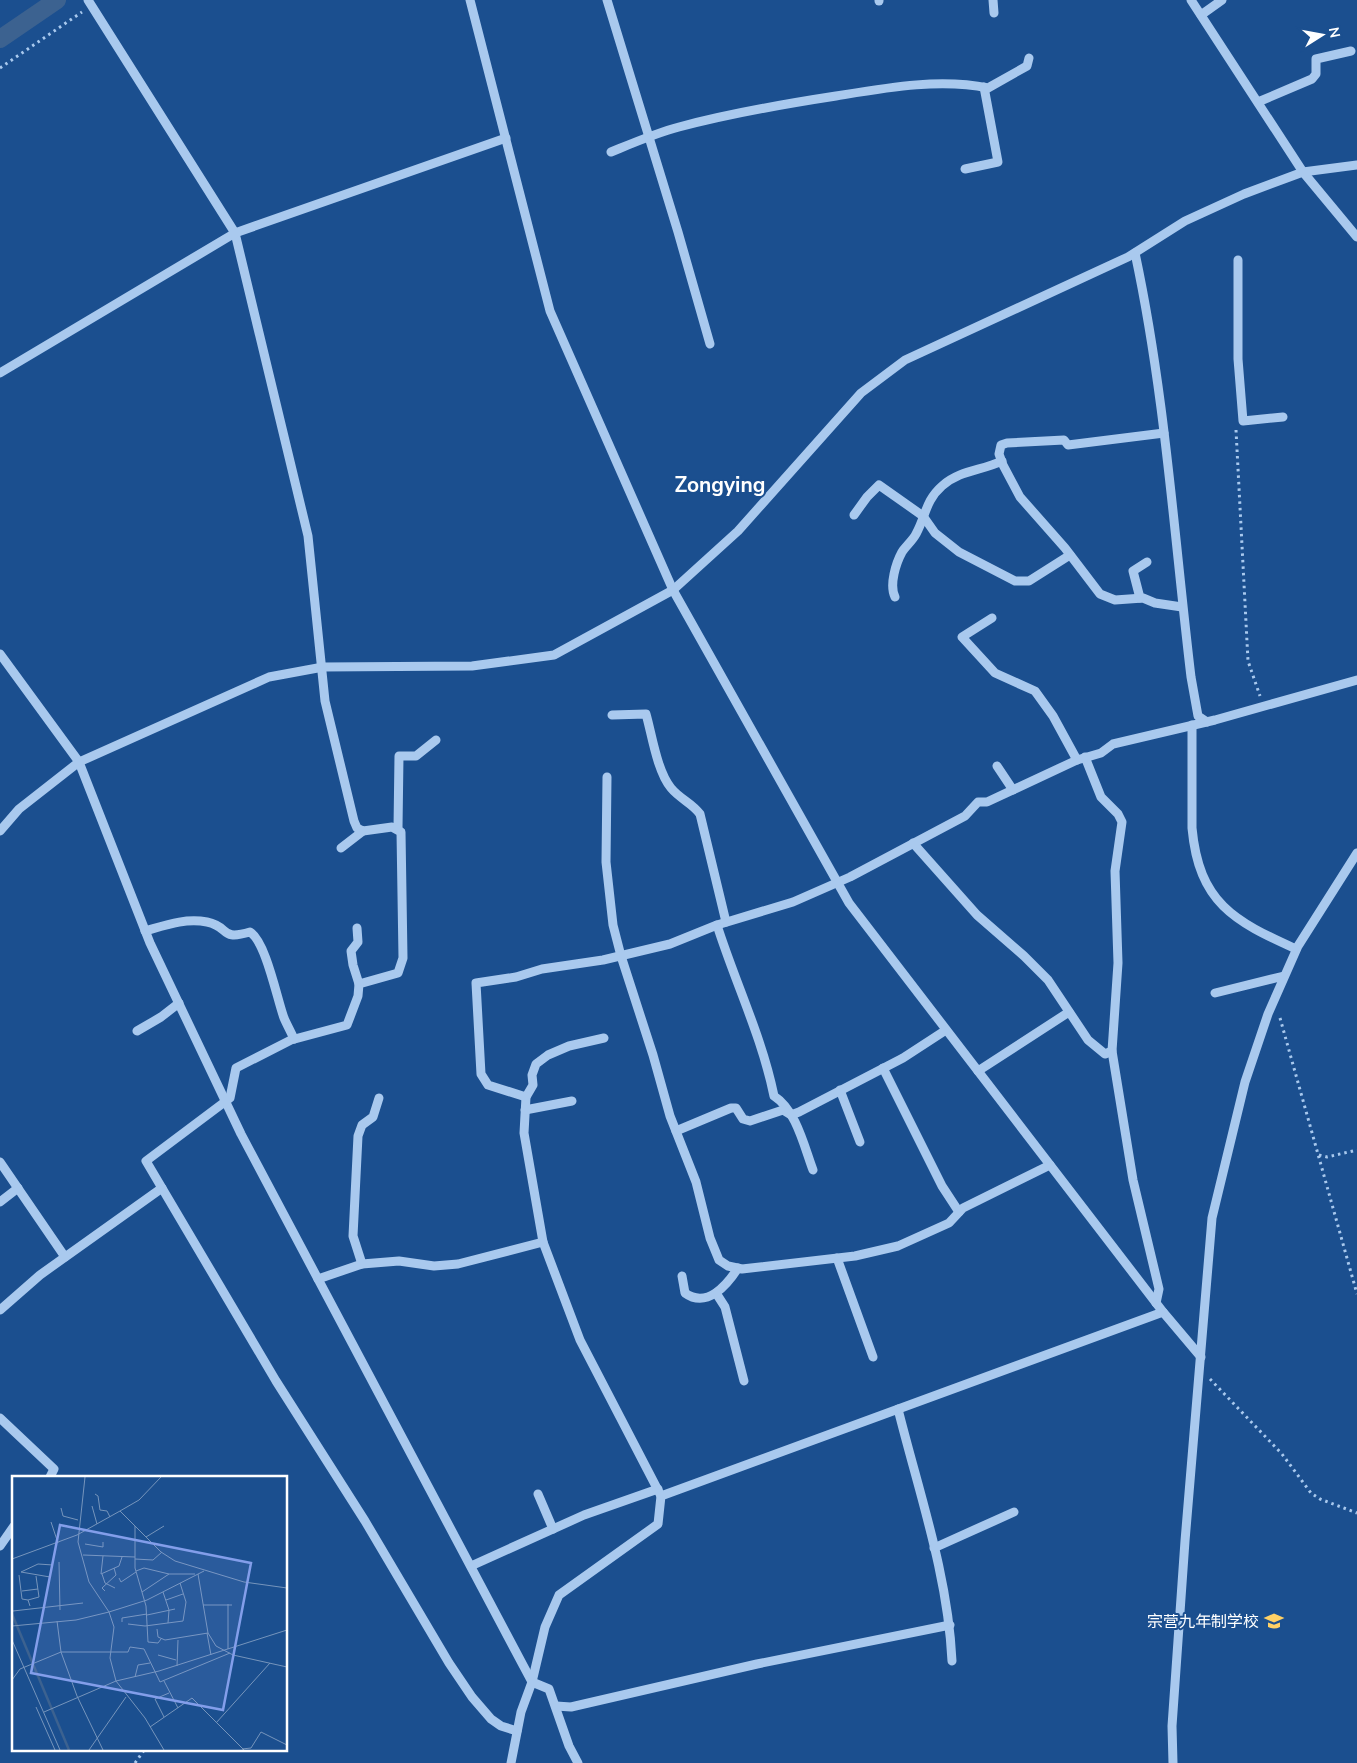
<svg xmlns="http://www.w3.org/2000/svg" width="1357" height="1763" viewBox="0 0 1357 1763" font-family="'Nunito Sans','Noto Sans SC',sans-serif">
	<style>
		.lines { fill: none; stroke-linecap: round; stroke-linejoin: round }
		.canal { stroke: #3c6290; stroke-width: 18 }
		.path { stroke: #a9c9ee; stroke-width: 3; stroke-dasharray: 2.5 4; stroke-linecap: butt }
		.minor { stroke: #a9c9ee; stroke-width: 9 }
		.labels { text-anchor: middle; stroke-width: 4; stroke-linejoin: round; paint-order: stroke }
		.poi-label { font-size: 16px; fill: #fff; stroke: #1b4f8f; text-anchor: end }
		.district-label { font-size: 21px; font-weight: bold; fill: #fff; stroke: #1b4f8f }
		.inset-river { fill: none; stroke: #3c6290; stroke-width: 2.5 }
		.inset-road { fill: none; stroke: #7695bc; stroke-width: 1 }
		.view { fill: #839eea; fill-opacity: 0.15; stroke: #839eea; stroke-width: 2.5 }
		.inset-edge { fill: none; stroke: #fff; stroke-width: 2.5 }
	</style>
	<rect width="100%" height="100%" fill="#1b4f8f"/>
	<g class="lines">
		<polyline class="canal" points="0,39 57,0"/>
		<g class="path">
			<polyline points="0,68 82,12"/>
			<polyline points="1236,430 1248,661 1260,696"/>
			<polyline points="1280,1018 1357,1294"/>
			<polyline points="1319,1155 1327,1157 1357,1150"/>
			<polyline points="1210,1379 1282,1454 1311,1493 1320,1499 1357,1513"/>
			<polyline points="135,1763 145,1749"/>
		</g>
		<g class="minor">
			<polyline points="88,0 235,233 308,536 325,701 354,821 357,828 363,831 392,827 401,832 403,958 398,973 359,984 358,996 347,1025 291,1040 236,1068 230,1098 146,1161 276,1381 365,1521 449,1663 472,1697 491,1719 501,1726 517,1731"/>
			<polyline points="470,0 550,311 673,590 849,903 1163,1312 1201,1357"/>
			<polyline points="607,0 678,232 710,344"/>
			<polyline points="879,0 879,1"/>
			<polyline points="993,0 994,13"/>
			<polyline points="1191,0 1303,172 1357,237"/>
			<polyline points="1201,15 1222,0"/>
			<polyline points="1258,102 1312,79 1316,74 1316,59 1351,51"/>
			<path d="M611,152C633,143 656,133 679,127C731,113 784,104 836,96C885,88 939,78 988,88L1027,66L1029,58"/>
			<polyline points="965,169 998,162 984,87"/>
			<path d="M1135,253C1165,393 1174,535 1191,677L1198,716L1207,722"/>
			<polyline points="1238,260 1238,359 1243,421 1283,417"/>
			<polyline points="0,373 235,233 506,138"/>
			<polyline points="1164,433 1068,445 1064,440 1007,443 1001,445 999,454 1003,465 1020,497 1065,548 1100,594 1115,600 1143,598 1155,603 1182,607"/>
			<polyline points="854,515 867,497 879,485 923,516 935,533 959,552 1015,581 1029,581 1070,555"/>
			<path d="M895,597C889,585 896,563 902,552C906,546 913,540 916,534C926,516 925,501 942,486C960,470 981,471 1002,461"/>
			<polyline points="1140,598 1133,571 1147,562"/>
			<polyline points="992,618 962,637 995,673 1035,691 1053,716 1077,760"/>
			<polyline points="0,654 79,762 150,943 241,1134 532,1682 549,1689 569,1746 578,1763"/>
			<path d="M612,715L646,714C652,735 657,771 671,788C680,799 692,803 700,814L726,922"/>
			<path d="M1192,725V828C1199,903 1234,921 1296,949"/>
			<polyline points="1085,757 1101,797 1118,814 1122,822 1115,871 1118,963 1112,1051 1133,1180 1159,1289 1156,1303"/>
			<polyline points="997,766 1013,790"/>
			<polyline points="607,777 606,862 613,925 621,956 653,1055 670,1116 696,1182 710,1238 719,1260 728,1266 742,1269 855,1256 898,1246 949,1223 963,1208 1050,1165"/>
			<polyline points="398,828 399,756 416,756 436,740"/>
			<polyline points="0,831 19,809 79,762 269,677 323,667 472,666 554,655 673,590 738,531 861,393 905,360 1128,257 1185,221 1244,194 1303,172 1357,165"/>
			<polyline points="913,843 977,915 1024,956 1048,980 1088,1040 1105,1054 1112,1051"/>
			<polyline points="341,848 363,831"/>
			<path d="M717,925C735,982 762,1037 774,1096C796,1110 804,1146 813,1170"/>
			<polyline points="357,928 358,942 351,951 353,965 359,984"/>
			<path d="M145,931C166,925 185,918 207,922C231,927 219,941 250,932C266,942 277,999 284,1018C287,1025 291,1032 294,1039"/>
			<polyline points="1215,993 1284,976"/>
			<polyline points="137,1031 161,1017 179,1003"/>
			<polyline points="604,1038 569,1046 548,1055 536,1064 532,1075 533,1085 526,1097 524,1133 543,1242 580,1340 661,1496"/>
			<polyline points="883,1068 942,1186 959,1212"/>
			<polyline points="978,1071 1069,1012"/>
			<polyline points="840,1090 860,1142"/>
			<polyline points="526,1097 488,1085 481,1074 476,983 516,977 542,969 603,960 670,944 717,925 793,902 850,877 965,816 978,802 987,802 1077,760 1101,753 1113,744 1215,720 1357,680"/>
			<polyline points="525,1110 572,1101"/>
			<polyline points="676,1131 731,1108 736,1108 743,1119 750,1121 783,1110 791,1115 799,1112 903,1058 946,1030"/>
			<polyline points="0,1162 65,1257"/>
			<polyline points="0,1202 18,1188"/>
			<polyline points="837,1258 873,1357"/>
			<polyline points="362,1264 353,1236 358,1136 362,1125 373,1117 379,1098"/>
			<path d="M682,1276L685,1293C707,1309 727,1285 738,1268"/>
			<polyline points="318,1279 362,1264 399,1261 434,1266 458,1264 543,1242"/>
			<polyline points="716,1293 725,1307 744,1381"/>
			<polyline points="0,1310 40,1275 162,1188"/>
			<path d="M898,1409C919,1493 948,1575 952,1661"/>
			<polyline points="0,1418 54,1469 50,1477"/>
			<polyline points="538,1494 553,1529"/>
			<polyline points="0,1546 14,1526"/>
			<polyline points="934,1548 1014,1512"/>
			<polyline points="471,1566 584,1515 658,1489"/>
			<polyline points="556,1706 571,1707 757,1664 950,1625"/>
			<polyline points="511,1763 521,1712 532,1682 545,1627 559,1595 658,1524 661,1496 1163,1312"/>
			<polyline points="1173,1763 1172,1726 1185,1541 1212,1218 1245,1082 1268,1014 1298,946 1357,853"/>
		</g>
	</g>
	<defs>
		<g id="school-bare" transform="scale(1.5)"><path d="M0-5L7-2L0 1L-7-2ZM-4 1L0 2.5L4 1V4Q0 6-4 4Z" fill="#ffd166" stroke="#1b4f8f" stroke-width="2.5" paint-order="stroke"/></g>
	</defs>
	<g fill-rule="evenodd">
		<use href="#school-bare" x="1274" y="1621"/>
	</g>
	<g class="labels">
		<g class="poi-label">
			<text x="1259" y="1627">宗营九年制学校</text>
		</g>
		<g class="district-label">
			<text x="720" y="492">Zongying</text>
		</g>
	</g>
	<g transform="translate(12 1476)">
		<rect width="275" height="275" fill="#1b4f8f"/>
		<path class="inset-river" d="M0,138L57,274"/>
		<path class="inset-road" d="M73,1L66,66L77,106L97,136L102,151L98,182L104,205L133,242L152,274M83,18L86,20L88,34L95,35L98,41M80,30L85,48M49,32L51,40L66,44M108,35L149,76L163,85L232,106L275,112M39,46L46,67M123,50V92L134,130L136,166L146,167L149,163M134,61L152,50M73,68L91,71V66M71,79L123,81M91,80L89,98L107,90L110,81M0,83L65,59L108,35L127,24L149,1M123,83L141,84L150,76M47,86L48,134M124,95L132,92L157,98H183M90,98L93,107L103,112M186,98L196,157L204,170L221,179L275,191M7,99L10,123L16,124L18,130M38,101L9,96L26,88L41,89M107,102L109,106L124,96M10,115L26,113M93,115L90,112L104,99L102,92M130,116L157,98M151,116L157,134L156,147M16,124L27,121L24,100M154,124L171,118M216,128V173M191,129H220M1,135L71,127M135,139L163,133M45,145L49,176L65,220L91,274M110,146V142L135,138M116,148L133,150L171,145L174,126L168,107M0,150L64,144L97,136L135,124L192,95M145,153L146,161L153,164L196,157M195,157L199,179M0,164L48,274M146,179L164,184M165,190L166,164M123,201L126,189L138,187M0,204L8,193L49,176H116L118,171L132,173L148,206L218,177M152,205L166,232M24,231L43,274M32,236L104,205L147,195L275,154M152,241L143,223L157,217M204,247L258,187M138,251L180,222L232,274M230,273L239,272L249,256L275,269M77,274L114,221"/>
		<path class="view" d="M48,49L239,87L211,234L19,197Z"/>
		<rect width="275" height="275" class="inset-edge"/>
	</g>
	<g transform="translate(1322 35) rotate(79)" stroke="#1b4f8f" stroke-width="4" paint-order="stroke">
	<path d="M0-4L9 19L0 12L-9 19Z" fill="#ffffff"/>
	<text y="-8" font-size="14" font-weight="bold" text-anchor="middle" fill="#ffffff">N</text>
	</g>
</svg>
